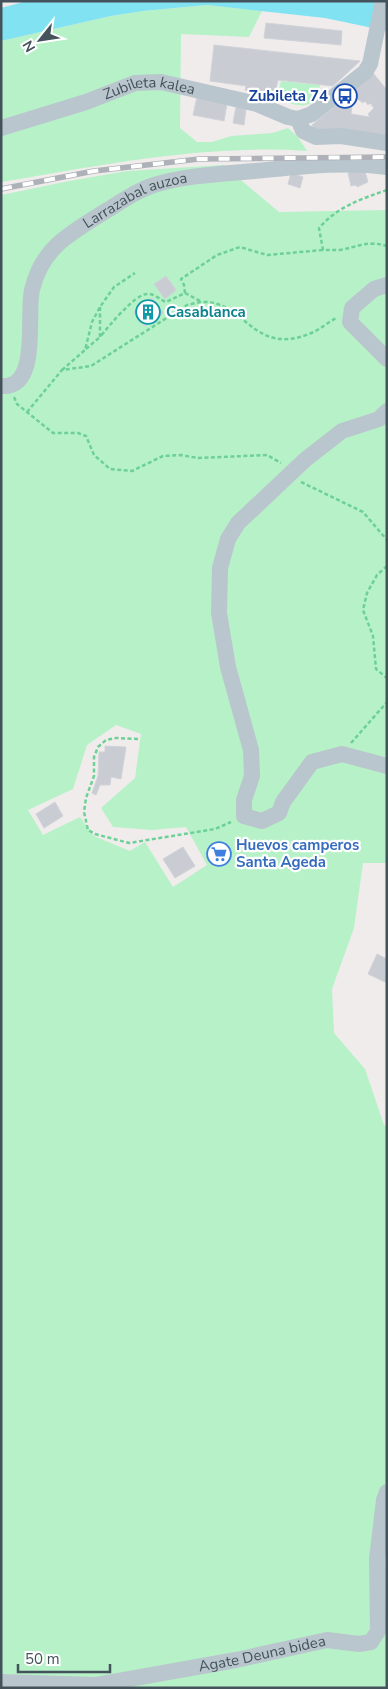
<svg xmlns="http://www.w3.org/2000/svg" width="388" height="1689" viewBox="0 0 388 1689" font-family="'Nunito Sans',sans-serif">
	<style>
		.green { fill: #b7f1c8; fill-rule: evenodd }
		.water { fill: #81e3f1 }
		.building { fill: #c9ccd2; stroke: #d0d3d9 }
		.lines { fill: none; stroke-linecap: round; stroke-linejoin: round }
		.path { stroke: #6dd197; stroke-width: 2.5; stroke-dasharray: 4 2.5; stroke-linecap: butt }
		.minor { stroke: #bac6cd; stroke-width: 16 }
		.rail-casing { stroke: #aeb2b8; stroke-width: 5.5 }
		.rail { stroke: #fff; stroke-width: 4; stroke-dasharray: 11; stroke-linecap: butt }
		.labels { text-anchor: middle; stroke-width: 4.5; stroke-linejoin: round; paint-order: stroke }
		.street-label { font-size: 15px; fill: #44525b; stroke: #fff }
		.transit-label { font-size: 15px; font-weight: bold; fill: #164399; stroke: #fff; text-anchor: end }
		.culture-label { font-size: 15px; font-weight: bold; fill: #0d838f; stroke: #fff; text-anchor: start }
		.shop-label { font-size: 15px; font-weight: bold; fill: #366cbe; stroke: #fff; text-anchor: start }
	</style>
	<rect width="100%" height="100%" fill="#f0ecec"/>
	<g class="green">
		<path d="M207,5L262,11L249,37L181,34L180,128L197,142H212L231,136L272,133L288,128L298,137L307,151C204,144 102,165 1,182V41L111,16L143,11Z"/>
		<path d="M281,81L320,85C316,113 296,106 277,99Z"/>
		<path d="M223,165L279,212L387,210V863H363L354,928L332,989L334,1033L365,1069L384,1125L387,1126V1688H1V195L69,181L127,171ZM116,725L141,734L135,778L101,808L113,827L152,830L186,827L207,865L173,887L145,842L130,851L94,836L80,817L43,835L28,810L73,789L87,745Z"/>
	</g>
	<polygon class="water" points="27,1 387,1 387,31 325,18 207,5 143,11 111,16 1,41 1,8"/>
	<g class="building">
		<polygon points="266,23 342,31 341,45 264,38"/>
		<polygon points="214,45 360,61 333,86 278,80 273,100 245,90 246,86 210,81"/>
		<polygon points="373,73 387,90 387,106 385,108 387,111 387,138 316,132 312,125 346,97 352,105 351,114 370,117 368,114 374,108 370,103 368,105 365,101 363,103 349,92"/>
		<polygon points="197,97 227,104 224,121 193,115"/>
		<polygon points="236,107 246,109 244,125 233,123"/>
		<polygon points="364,168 368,182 357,187 356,185 351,186 348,173"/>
		<polygon points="291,173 303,177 300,188 288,184"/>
		<polygon points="166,276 176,290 165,299 154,284"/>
		<polygon points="152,298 163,313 145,326 134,312"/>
		<polygon points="105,746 126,747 121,779 111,777 110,785 100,785 96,795 92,793 98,776 99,752 105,752"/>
		<polygon points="55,802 63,816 44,828 36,814"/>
		<polygon points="183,847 195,866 175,878 163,859"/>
		<polygon points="377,954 387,959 387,983 368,974"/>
	</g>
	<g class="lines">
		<g class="path">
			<path d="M387,190C361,199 337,207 319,228L323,250C329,250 334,250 340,250C357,247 368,240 387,246"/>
			<polyline points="185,293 184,285 181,279 217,255 240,247 267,255 323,250"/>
			<path d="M100,307V337C108,327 135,294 147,294C154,293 160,300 166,302L185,293L202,302"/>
			<polyline points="86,349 100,337"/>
			<polyline points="62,370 85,350 92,322 100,307 114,287 135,273"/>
			<polyline points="14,397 17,404 53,433 78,433 86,436 94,455 110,469 132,471 163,456 181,455 198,458 267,455 281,463"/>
			<path d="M27,412L62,370L91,366L187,305C192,304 198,302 203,302C245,301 253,356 309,334C318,331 327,323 336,318"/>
			<polyline points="301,482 363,512 387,540"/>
			<polyline points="387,566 377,575 367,593 363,610 373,636 376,669 387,678"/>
			<polyline points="138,739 116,738 106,740 98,747 94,757 94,776 86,798 84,812 88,830 95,834 129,843 215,829 231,822"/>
			<polyline points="351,743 387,702"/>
		</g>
		<g class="minor">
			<polyline points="298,119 303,131 316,137 341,136 387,143"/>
			<path id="s1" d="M1,128L86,102L135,83L161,82L257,104L288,117L298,119L312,114L365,72L370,64L383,1"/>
			<polyline points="387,285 374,289 352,308 350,322 387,359"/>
			<path id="s2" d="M1,386C41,389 26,315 32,290C36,273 45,256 58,244C74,230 93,219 111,208C123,200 137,191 151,186C184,175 220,174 255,171C298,167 344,161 387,167"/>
			<polyline points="387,411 379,419 342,431 306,459 238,523 228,539 220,568 219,613 228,667 251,750 252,776 244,800 244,816 262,821 279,813 283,802 312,762 342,754 387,766"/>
			<path id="s3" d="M1,1682L96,1685L236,1660L327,1640L359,1644L371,1642L378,1631L377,1559L384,1500L387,1492"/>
		</g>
		<g class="rail-casing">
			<polyline id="rail" points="1,189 94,171 199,159 387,157"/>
		</g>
		<use href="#rail" class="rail"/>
	</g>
	<defs>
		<g id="bus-ring" transform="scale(1.25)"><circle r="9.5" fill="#fff" stroke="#1a4fb4" stroke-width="1.5"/><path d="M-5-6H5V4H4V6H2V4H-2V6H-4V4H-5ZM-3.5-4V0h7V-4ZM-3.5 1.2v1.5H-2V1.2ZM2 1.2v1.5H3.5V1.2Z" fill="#1a4fb4"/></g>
		<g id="building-ring" transform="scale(1.25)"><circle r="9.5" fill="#fff" stroke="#0f9aa8" stroke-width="1.5"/><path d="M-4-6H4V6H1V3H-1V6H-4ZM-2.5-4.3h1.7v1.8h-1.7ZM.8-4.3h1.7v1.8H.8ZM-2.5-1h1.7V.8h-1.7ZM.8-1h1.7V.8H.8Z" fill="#0f9aa8"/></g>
		<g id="supermarket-ring" transform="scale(1.25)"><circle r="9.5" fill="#fff" stroke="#3f7fe0" stroke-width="1.5"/><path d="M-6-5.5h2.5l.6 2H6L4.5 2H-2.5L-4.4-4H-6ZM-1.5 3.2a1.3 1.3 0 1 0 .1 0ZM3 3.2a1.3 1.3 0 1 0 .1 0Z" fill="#3f7fe0"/></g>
	</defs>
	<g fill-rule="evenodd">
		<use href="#bus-ring" x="345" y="96"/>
		<use href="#building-ring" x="148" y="312"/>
		<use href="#supermarket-ring" x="219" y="854"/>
	</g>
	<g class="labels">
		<g class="street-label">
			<text dy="5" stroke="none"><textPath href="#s1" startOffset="155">Zubileta kalea</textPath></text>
			<text dy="5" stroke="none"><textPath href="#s2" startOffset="255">Larrazabal auzoa</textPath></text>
			<text dy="5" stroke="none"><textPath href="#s3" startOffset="264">Agate Deuna bidea</textPath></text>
		</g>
		<g class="transit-label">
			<text x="328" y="101">Zubileta 74</text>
		</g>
		<g class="culture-label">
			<text x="166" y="317">Casablanca</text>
		</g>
		<g class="shop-label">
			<text x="236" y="850">Huevos camperos<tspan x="236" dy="17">Santa Ageda</tspan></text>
		</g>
	</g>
	<rect width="388" height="1689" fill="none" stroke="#44525b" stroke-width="5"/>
	<g transform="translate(40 40) rotate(240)" stroke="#ffffff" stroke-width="4" paint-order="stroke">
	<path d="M0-4L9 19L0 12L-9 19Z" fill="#44525b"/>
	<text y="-8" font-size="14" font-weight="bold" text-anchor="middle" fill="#44525b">N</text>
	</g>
	<path d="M18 1664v8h92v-8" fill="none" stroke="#44525b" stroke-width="2.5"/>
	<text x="25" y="1664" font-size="15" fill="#44525b" stroke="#ffffff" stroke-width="4" paint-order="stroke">50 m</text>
</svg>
